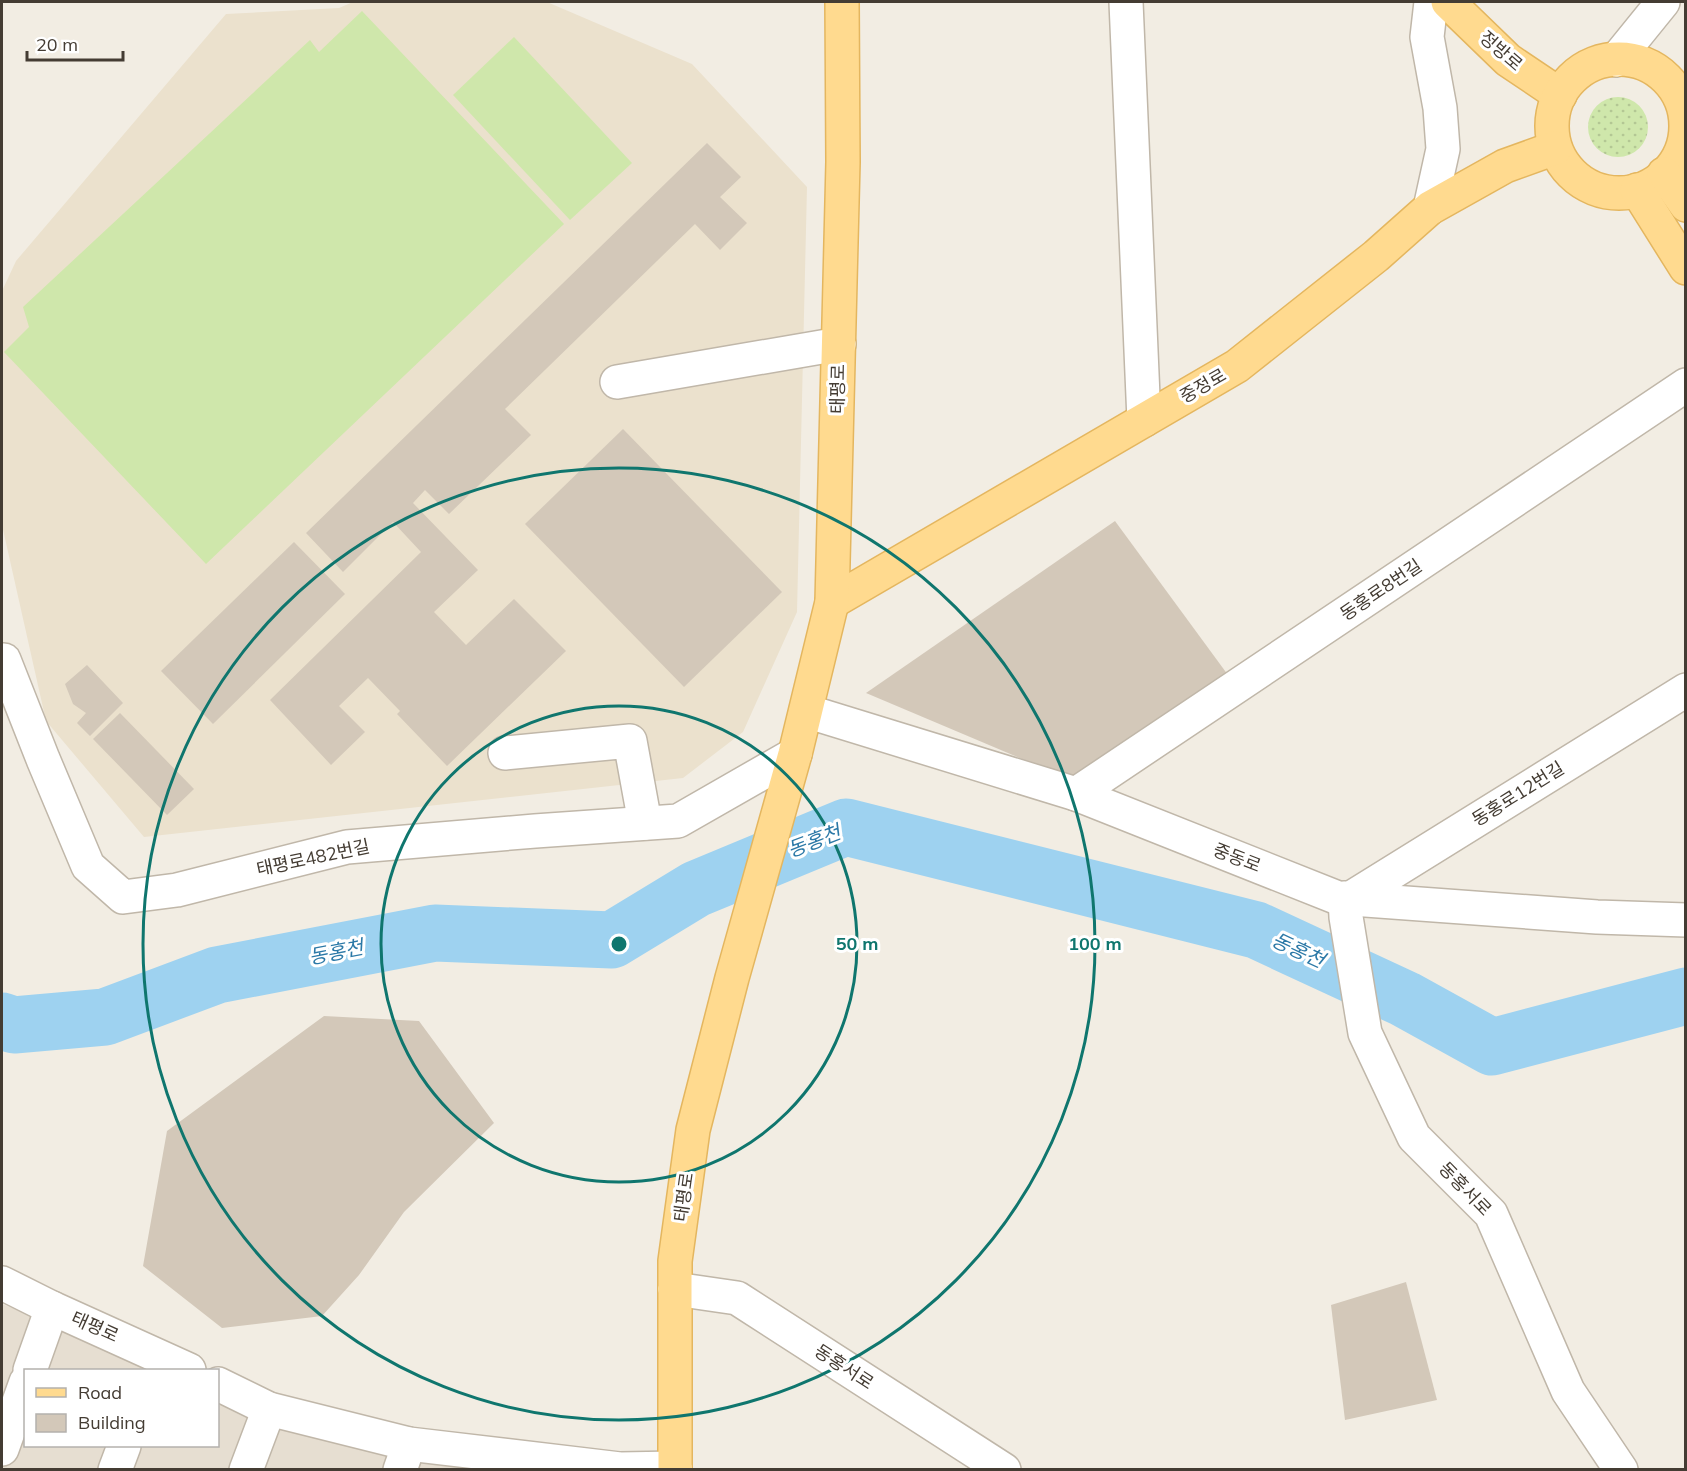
<svg xmlns="http://www.w3.org/2000/svg" width="1687" height="1471" viewBox="0 0 1687 1471" font-family="Mulish,'Noto Sans KR',sans-serif">
	<style>
		.residential { fill: #e6ded1 }
		.education { fill: #ebe1cd }
		.grass { fill: url(#grass-dots) }
		.garden { fill: #cfe7ab }
		.lines { fill: none; stroke-linecap: round; stroke-linejoin: round }
		.river { stroke: #9ed2f0; stroke-width: 57 }
		.building { fill: #d3c8b9 }
		.minor-casing { stroke: #c0b7a9; stroke-width: 36 }
		.major-casing { stroke: #e4b65f; stroke-width: 36 }
		.minor { stroke: #fff; stroke-width: 33 }
		.major { stroke: #ffda8f; stroke-width: 33 }
		.ring { fill: none; stroke: #0f766e; stroke-width: 3 }
		.labels { text-anchor: middle; stroke-width: 6; stroke-linejoin: round; paint-order: stroke }
		.street-label { font-size: 18px; fill: #443c33; stroke: #fff }
		.water-label { font-size: 20px; font-style: italic; fill: #2c79a7; stroke: #fff }
		.centre { fill: #0f766e; stroke: #fff; stroke-width: 3 }
		.ring-label { font-size: 18px; text-anchor: middle; font-weight: bold; fill: #0f766e; stroke: #fff; stroke-width: 6; stroke-linejoin: round; paint-order: stroke }
	</style>
	<defs>
		<pattern id="grass-dots" width="8" height="8" patternUnits="userSpaceOnUse" patternTransform="scale(1.5)"><rect width="8" height="8" fill="#cfe7ab"/><path d="M2 2h.1M6 6h.1" fill="none" stroke="#b3c794" stroke-width="1.8" stroke-linecap="round"/></pattern>
	</defs>
	<rect width="100%" height="100%" fill="#f2ede3"/>
	<polygon class="residential" points="2,1304 173,1370 26,1370 26,1446 218,1446 218,1388 522,1470 2,1469"/>
	<polygon class="education" points="353,2 547,2 692,64 807,187 797,612 743,732 683,778 144,837 46,721 2,525 2,291 16,261 226,14 339,8"/>
	<circle class="grass" cx="1618" cy="127" r="30"/>
	<g class="garden">
		<polygon points="362,11 564,224 206,564 4,352 29,327 23,307 310,40 319,52"/>
		<polygon points="514,37 632,163 570,220 453,95"/>
	</g>
	<g class="lines">
		<polyline class="river" points="2,1021 14,1025 105,1017 217,975 435,933 612,940 696,889 846,827 1256,930 1405,999 1492,1047 1686,996"/>
	</g>
	<g class="building">
		<polygon points="707,143 741,177 720,197 747,223 720,250 695,224 505,409 531,435 449,514 425,490 413,503 478,570 434,612 466,645 514,599 566,651 447,766 397,714 400,711 368,678 339,706 365,732 331,765 270,700 421,552 393,522 343,572 306,533"/>
		<polygon points="623,429 782,592 684,687 525,524"/>
		<polygon points="1115,521 1228,675 1074,781 866,693"/>
		<polygon points="294,542 345,594 213,724 161,671"/>
		<polygon points="87,665 123,703 90,736 77,723 86,713 73,704 65,684"/>
		<polygon points="120,713 194,789 167,815 93,739"/>
		<polygon points="324,1016 419,1021 494,1123 404,1212 359,1275 322,1316 222,1328 143,1266 167,1131"/>
		<polygon points="1406,1282 1437,1400 1345,1420 1331,1305"/>
	</g>
	<g class="lines">
		<g class="minor-casing">
			<g id="minor">
				<polyline points="1126,2 1144,420"/>
				<polyline points="1616,60 1663,2"/>
				<polyline points="1430,208 1443,149 1440,108 1427,37 1431,2"/>
				<polyline points="617,382 839,344"/>
				<polyline points="2,660 4,660 43,759 88,866 123,897 177,890 347,847 535,831 678,821 795,754"/>
				<polyline points="806,711 1076,794 1338,898 1597,917 1686,920"/>
				<polyline points="505,753 630,741 645,823"/>
				<polyline points="1076,794 1686,385"/>
				<polyline points="1345,898 1346,917 1365,1033 1414,1137 1491,1214 1568,1391 1621,1470"/>
				<polyline points="1351,898 1686,690"/>
				<polyline points="2,1283 52,1308 189,1370"/>
				<polyline points="675,1289 737,1298 1004,1470"/>
				<polyline points="30,1370 52,1308"/>
				<polyline points="218,1384 269,1409 409,1444 620,1469 675,1468"/>
				<polyline points="2,1449 26,1382"/>
				<polyline points="115,1470 124,1446"/>
				<polyline points="246,1470 269,1409"/>
				<polyline points="400,1470 409,1444"/>
			</g>
		</g>
		<g class="major-casing">
			<g id="major">
				<polyline points="1448,2 1508,60 1560,95"/>
				<circle cx="1619" cy="126" r="67"/>
				<polyline points="1664,174 1686,205"/>
				<polyline points="1637,190 1686,268"/>
				<polyline points="832,602 1237,366 1376,256 1430,208 1505,166 1555,148"/>
				<polyline points="675,1470 675,1261 693,1130 732,978 795,754 832,602 843,162 842,2"/>
			</g>
		</g>
		<use href="#minor" class="minor"/>
		<use href="#major" class="major"/>
	</g>
	<g class="ring">
		<circle cx="619" cy="944" r="238"/>
		<circle cx="619" cy="944" r="476"/>
	</g>
	<g class="labels">
		<g class="street-label">
			<text transform="translate(1501 51) rotate(41)" y="6">정방로</text>
			<text transform="translate(1203 386) rotate(-30)" y="6">중정로</text>
			<text transform="translate(838 389) rotate(-89)" y="6">태평로</text>
			<text transform="translate(1381 590) rotate(-34)" y="6">동홍로8번길</text>
			<text transform="translate(1518 794) rotate(-32)" y="6">동홍로12번길</text>
			<text transform="translate(313 858) rotate(-12)" y="6">태평로482번길</text>
			<text transform="translate(1237 858) rotate(21)" y="6">중동로</text>
			<text transform="translate(1465 1189) rotate(46)" y="6">동홍서로</text>
			<text transform="translate(684 1197) rotate(-82)" y="6">태평로</text>
			<text transform="translate(95 1327) rotate(24)" y="6">태평로</text>
			<text transform="translate(844 1367) rotate(33)" y="6">동홍서로</text>
		</g>
		<g class="water-label">
			<text transform="translate(814 841) rotate(-21)" y="7">동홍천</text>
			<text transform="translate(1298 950) rotate(25)" y="7">동홍천</text>
			<text transform="translate(336 952) rotate(-11)" y="7">동홍천</text>
		</g>
	</g>
	<circle cx="619" cy="944" r="9" class="centre"/>
	<g class="ring-label">
		<text x="857" y="950">50 m</text>
		<text x="1095" y="950">100 m</text>
	</g>
	<rect width="1687" height="1471" fill="none" stroke="#443c33" stroke-width="6"/>
	<rect x="24" y="1369" width="195" height="78" fill="#ffffff" stroke="#b4b1ad" stroke-width="1.5"/>
	<rect x="36" y="1388" width="30" height="9" fill="#ffda8f" stroke="#b4b1ad" stroke-width="1.5"/>
	<text x="78" y="1399" font-size="18" fill="#443c33">Road</text>
	<rect x="36" y="1414" width="30" height="18" fill="#d3c8b9" stroke="#b4b1ad" stroke-width="1.5"/>
	<text x="78" y="1429" font-size="18" fill="#443c33">Building</text>
	<path d="M27 51v9h96v-9" fill="none" stroke="#443c33" stroke-width="3"/>
	<text x="36" y="51" font-size="18" fill="#443c33" stroke="#ffffff" stroke-width="4.5" paint-order="stroke">20 m</text>
</svg>
